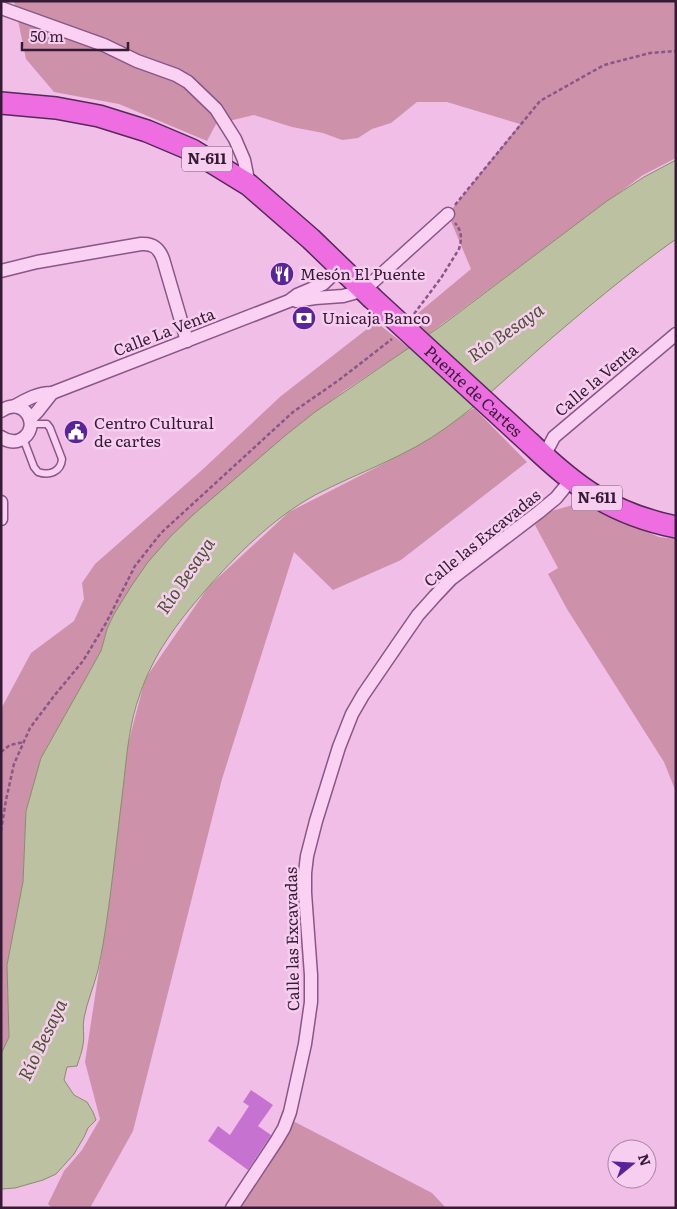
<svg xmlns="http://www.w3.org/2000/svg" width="677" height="1209" viewBox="0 0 677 1209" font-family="Literata,serif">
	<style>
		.green { fill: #ce91aa }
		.water { fill: #bbc1a1; stroke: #868f69 }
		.building { fill: #c672d0 }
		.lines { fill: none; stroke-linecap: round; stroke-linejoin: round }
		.service-casing { stroke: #895688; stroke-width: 9 }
		.minor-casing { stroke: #895688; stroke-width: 15 }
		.trunk-casing { stroke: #532b56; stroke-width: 24 }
		.path { stroke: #895688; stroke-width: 2.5; stroke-dasharray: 4 2.5; stroke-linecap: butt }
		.service { stroke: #fad1f3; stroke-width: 6 }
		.minor { stroke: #fad1f3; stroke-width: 12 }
		.trunk { stroke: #ee6ee2; stroke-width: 21 }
		.trunk-bridge-casing { stroke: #532b56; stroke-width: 24; stroke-linecap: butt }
		.trunk-bridge { stroke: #ee6ee2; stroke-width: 21 }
		.labels { text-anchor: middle; stroke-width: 5; stroke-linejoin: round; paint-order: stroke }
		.shield { fill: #f7ceef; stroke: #70516e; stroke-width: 1 }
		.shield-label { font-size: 15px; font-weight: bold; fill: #361b37 }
		.poi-label { font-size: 16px; fill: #361b37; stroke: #f7ceef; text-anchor: start }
		.street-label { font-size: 16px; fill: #361b37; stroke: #f7ceef }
		.water-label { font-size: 18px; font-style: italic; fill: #45582a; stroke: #f7ceef }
	</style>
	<rect width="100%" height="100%" fill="#f0bee7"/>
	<g class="green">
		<polygon points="14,1 676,1 676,158 643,175 426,336 411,319 471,269 448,214 520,124 447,102 417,102 391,123 372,129 358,138 342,140 323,133 292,127 254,115 216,124 207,141 119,104 54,92 26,59"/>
		<polygon points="376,322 409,348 344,391 286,435 171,536 143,570 110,621 105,636 101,651 41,758 26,811 23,882 7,965 9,1037 1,1054 1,709 31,653 74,621 84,599 82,583 95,564 202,470 281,396"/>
		<polygon points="474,408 527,462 401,560 333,590 294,552 222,779 133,1131 90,1208 52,1208 48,1204 64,1171 82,1150 100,1119 85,1062 103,944 127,748 145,679 209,586 289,512 385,463"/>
		<polygon points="580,503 659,537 676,539 676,792 664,762 567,609 548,574 558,568 535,525 548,512"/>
		<polygon points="293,1121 432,1193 446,1208 239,1208"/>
	</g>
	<path class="water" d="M676,160V239C628,273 583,311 539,349C509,376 479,404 447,427C406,457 359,472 315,495C272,519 236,555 204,592C177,623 153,655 140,694C130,721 127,751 124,780C120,811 117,842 113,873C109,905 105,938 98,970C94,986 87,1002 84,1018C82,1027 85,1036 83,1045C82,1052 79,1059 77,1066L67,1067L64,1080L74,1095L87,1102L93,1112L96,1120L88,1128L84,1137L74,1154L56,1174L43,1180L15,1188L1,1189V1054L9,1037L7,965L23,882L26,811L41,758L101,651L107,629L114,614L132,585L148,562L171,536L194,514L286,435L315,412L441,326L607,201L644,177Z"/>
	<polygon class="building" points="251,1090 273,1105 258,1126 271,1135 248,1170 208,1141 218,1126 230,1135 249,1106 243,1102"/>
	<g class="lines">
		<g class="service-casing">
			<path id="service" d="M23,438L34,467L38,472C49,476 61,472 62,459L50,428L47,424H30"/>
		</g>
		<g class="minor-casing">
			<g id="minor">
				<polyline points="1,8 104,45 137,61 176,75 188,82 216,109 235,139 244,160 249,185"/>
				<path d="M1,271L37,262L141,244C153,243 159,248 163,259L187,341"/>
				<polyline points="364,290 448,214"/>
				<polyline points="296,301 315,298 343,296 354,293 361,287"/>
				<path d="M15,406C27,399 38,393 52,393L289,301L297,295L323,284L341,267"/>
				<path d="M1,411C25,394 43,429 20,440C13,443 7,441 1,437"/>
				<polyline points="30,419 37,412 52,393"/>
				<polyline points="544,456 554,437 676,334"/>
				<polyline points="1,502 1,519"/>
				<polyline points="232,1208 277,1140 284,1128 290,1112 305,1044 311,1002 311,975 305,893 305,873 307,856 316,821 339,747 352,714 363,695 400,641 418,615 435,596 451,579 539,512 556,498 565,487 570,479"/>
			</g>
		</g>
		<g class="trunk-casing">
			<g id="trunk">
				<polyline points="1,103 56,108 99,116 147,131 192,150 249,185 311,239 371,297"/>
				<path d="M531,444C577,488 612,514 676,527"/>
			</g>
		</g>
		<g class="path">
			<polyline points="455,205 540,101 604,65 650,53 676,51"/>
			<path d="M414,314L441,278L459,249C462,239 462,231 455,223"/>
			<polyline points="1,752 10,745 24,742"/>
			<polyline points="1,831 6,800 14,764 30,728 54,696 83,661 106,623 135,566 161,533 293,412 339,380 392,339"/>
		</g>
		<use href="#service" class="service"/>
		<use href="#minor" class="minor"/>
		<use href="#trunk" class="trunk"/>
		<g class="trunk-bridge-casing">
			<g id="trunk-bridge">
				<path id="s1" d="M371,297L531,444"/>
			</g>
		</g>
		<use href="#trunk-bridge" class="trunk-bridge"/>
	</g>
	<defs>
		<g id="restaurant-disc" transform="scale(1.25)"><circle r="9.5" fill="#5b239a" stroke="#f7ceef"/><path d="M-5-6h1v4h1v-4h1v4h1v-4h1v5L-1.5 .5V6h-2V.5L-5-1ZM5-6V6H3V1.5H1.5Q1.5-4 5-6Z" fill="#fff"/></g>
		<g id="bank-disc" transform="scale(1.25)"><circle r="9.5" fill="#5b239a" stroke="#f7ceef"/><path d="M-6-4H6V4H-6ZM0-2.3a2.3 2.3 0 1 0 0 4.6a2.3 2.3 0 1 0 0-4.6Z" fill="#fff"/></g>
		<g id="civic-disc" transform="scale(1.25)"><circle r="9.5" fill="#5b239a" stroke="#f7ceef"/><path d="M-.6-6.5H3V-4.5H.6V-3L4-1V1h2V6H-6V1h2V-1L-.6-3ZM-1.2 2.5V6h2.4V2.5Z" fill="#fff"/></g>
	</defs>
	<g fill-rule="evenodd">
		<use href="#restaurant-disc" x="282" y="274"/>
		<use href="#bank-disc" x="304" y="318"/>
		<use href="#civic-disc" x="76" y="432"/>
	</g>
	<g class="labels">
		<g class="shield">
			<rect x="182" y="146.5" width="50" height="25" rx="4"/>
			<rect x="572" y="485.5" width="50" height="25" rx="4"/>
		</g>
		<g class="shield-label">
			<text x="207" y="164">N-611</text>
			<text x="597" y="503">N-611</text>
		</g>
		<g class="poi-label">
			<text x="300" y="280">Mesón El Puente</text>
			<text x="322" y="324">Unicaja Banco</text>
			<text x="94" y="429">Centro Cultural<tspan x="94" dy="18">de cartes</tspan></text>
		</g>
		<g class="street-label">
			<text transform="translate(164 332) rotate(-21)" y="6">Calle La Venta</text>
			<text transform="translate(596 380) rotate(-40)" y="6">Calle la Venta</text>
			<text dy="6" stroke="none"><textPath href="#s1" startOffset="139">Puente de Cartes</textPath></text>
			<text transform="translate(482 538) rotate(-39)" y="6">Calle las Excavadas</text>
			<text transform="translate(292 939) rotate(-91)" y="6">Calle las Excavadas</text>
		</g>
		<g class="water-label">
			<text transform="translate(506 333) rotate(-35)" y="6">Río Besaya</text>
			<text transform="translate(186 576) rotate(-56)" y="6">Río Besaya</text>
			<text transform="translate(43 1040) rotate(-64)" y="6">Río Besaya</text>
		</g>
	</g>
	<rect width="677" height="1209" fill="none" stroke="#361b37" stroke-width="5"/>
	<g transform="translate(632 1164) rotate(72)"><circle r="24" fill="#f7ceef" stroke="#aa86a5"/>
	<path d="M0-4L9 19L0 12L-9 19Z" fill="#5b239a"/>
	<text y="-8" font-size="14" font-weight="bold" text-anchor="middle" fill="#361b37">N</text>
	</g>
	<path d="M22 42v8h106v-8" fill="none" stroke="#361b37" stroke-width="2.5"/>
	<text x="30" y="42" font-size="15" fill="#361b37" stroke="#f7ceef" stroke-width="4" paint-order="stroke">50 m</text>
</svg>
